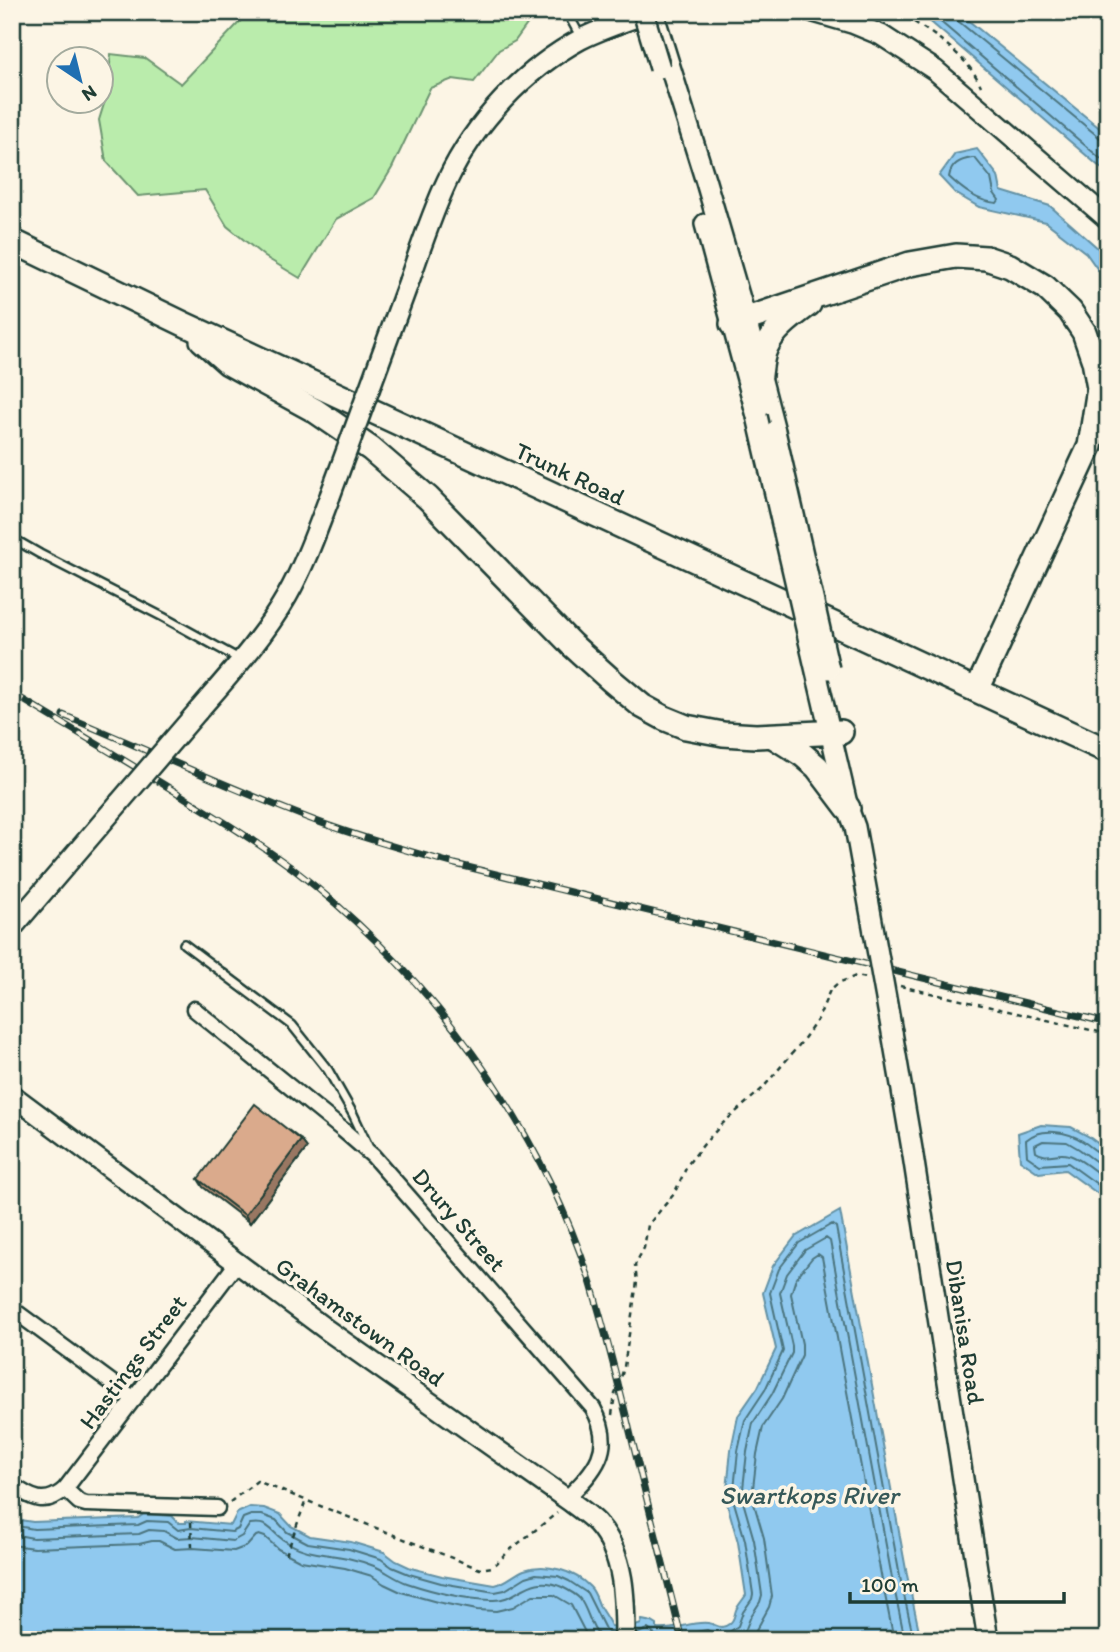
<svg xmlns="http://www.w3.org/2000/svg" width="1120" height="1652" viewBox="0 0 1120 1652" font-family="Itim,sans-serif">
	<style>
		.green { fill: #baecac; stroke: #6c9470; stroke-width: 2 }
		.water { fill: #90c9ef; stroke: #6391a4; stroke-width: 2 }
		.lines { fill: none; stroke-linecap: round; stroke-linejoin: round }
		.shore { stroke: #4c757f; stroke-width: 2 }
		.lane-casing { stroke: #1f3d34; stroke-width: 12 }
		.street-casing { stroke: #1f3d34; stroke-width: 19 }
		.secondary-casing { stroke: #1f3d34; stroke-width: 24 }
		.primary-casing { stroke: #1f3d34; stroke-width: 28 }
		.path { stroke: #1f3d34; stroke-width: 2.5; stroke-dasharray: 5 5; stroke-linecap: butt }
		.lane { stroke: #fcf5e5; stroke-width: 7 }
		.street { stroke: #fcf5e5; stroke-width: 14 }
		.secondary { stroke: #fcf5e5; stroke-width: 19 }
		.primary { stroke: #fcf5e5; stroke-width: 23 }
		.rail-casing { stroke: #1f3d34; stroke-width: 7 }
		.rail { stroke: #fcf5e5; stroke-width: 4.5; stroke-dasharray: 13; stroke-linecap: butt }
		.secondary-bridge-casing { stroke: #1f3d34; stroke-width: 24; stroke-linecap: butt }
		.secondary-bridge { stroke: #fcf5e5; stroke-width: 19 }
		.wall { fill: #bb9278; stroke: #1f3d34; stroke-width: 2 }
		.shaded-wall { fill: #997762; stroke: #1f3d34; stroke-width: 2 }
		.building { fill: #daaa8c; stroke: #1f3d34; stroke-width: 2 }
		.labels { text-anchor: middle; stroke-width: 7; stroke-linejoin: round; paint-order: stroke }
		.street-label { font-size: 24px; fill: #1f3d34; stroke: #fcf5e5 }
		.water-label { font-size: 26px; font-style: italic; fill: #365959; stroke: #fcf5e5 }
	</style>
	<rect width="100%" height="100%" fill="#fcf5e5"/>
	<filter id="ink" filterUnits="userSpaceOnUse"><feTurbulence type="fractalNoise" baseFrequency=".0143" numOctaves="2"/><feDisplacementMap in="SourceGraphic" scale="14" xChannelSelector="R" yChannelSelector="G"/><feConvolveMatrix kernelMatrix="1 2 1 2 8 2 1 2 1" color-interpolation-filters="sRGB"/></filter>
	<g filter="url(#ink)">
		<polygon class="green" points="249,12 532,12 533,16 515,41 499,50 474,82 453,79 430,88 392,168 374,198 336,219 300,278 265,257 227,226 205,190 138,196 106,161 99,120 107,94 111,54 145,58 181,84"/>
		<g class="water">
			<polygon points="919,12 958,12 1108,135 1108,174"/>
			<polygon points="977,149 998,176 1001,191 1050,206 1108,257 1108,284 1086,253 1046,222 979,207 955,193 939,176 955,154"/>
			<polygon points="1041,1125 1071,1127 1088,1136 1108,1151 1108,1201 1065,1170 1039,1173 1020,1160 1018,1133"/>
			<path d="M840,1211L907,1575L921,1640H12V1514L20,1520L33,1522L138,1518L144,1514L172,1516L179,1523H186V1521L231,1525L237,1513L250,1507L264,1508L280,1514L291,1526L310,1536L351,1542L384,1552L396,1561L411,1568L442,1576L495,1585C506,1583 514,1574 524,1570C546,1562 575,1571 590,1587C595,1592 597,1600 600,1607C603,1613 608,1619 611,1626L633,1627L641,1624L642,1620L652,1622L657,1625V1629C675,1631 691,1621 708,1623C717,1624 720,1631 729,1624C735,1620 734,1615 736,1610C738,1605 743,1600 746,1595L738,1542L726,1500L731,1450L738,1416L758,1387L776,1349L763,1293L773,1266L795,1237Z"/>
		</g>
		<g class="lines">
			<g class="shore">
				<polyline points="929,12 1108,165"/>
				<polyline points="955,12 955,17 958,21 1100,138 1108,140"/>
				<path d="M972,158H975L991,178L994,193L999,200L997,203C978,202 963,190 949,177C951,164 960,160 972,158Z"/>
				<path d="M1108,1156C1098,1155 1092,1147 1084,1142C1068,1131 1041,1127 1026,1140L1027,1156L1040,1165L1068,1163L1108,1192"/>
				<path d="M1108,1165L1098,1163L1079,1149L1067,1142L1043,1141L1035,1145L1036,1152C1047,1160 1057,1151 1069,1155C1081,1158 1098,1174 1108,1181"/>
				<polyline points="12,1523 17,1526 34,1529 138,1525 147,1521 168,1522 178,1530 191,1528 232,1532 238,1529 243,1518 251,1515 262,1515 276,1520 287,1532 308,1543 349,1549 381,1559 392,1567 409,1574 441,1583 495,1592 505,1590 526,1577 536,1574 558,1576 569,1581 587,1593 605,1629 608,1632 614,1633"/>
				<path d="M12,1534L33,1538L139,1534L149,1530L164,1531L177,1538L192,1537L233,1541L242,1536L250,1524C268,1521 270,1530 282,1539C292,1546 304,1551 317,1553C336,1556 355,1558 374,1566C385,1570 395,1579 407,1583C434,1592 464,1599 491,1600C519,1602 527,1572 562,1587C568,1590 576,1594 580,1599C589,1611 590,1630 604,1640"/>
				<polyline points="12,1545 34,1548 139,1544 152,1541 159,1541 175,1549 193,1548 234,1551 247,1546 256,1536 259,1535 265,1537 278,1549 301,1561 345,1568 372,1576 384,1584 401,1592 437,1602 477,1610 496,1611 513,1607 533,1595 554,1595 571,1605 589,1640"/>
				<polyline points="636,1634 648,1629 655,1635 667,1637 707,1630 717,1635 728,1633 738,1626 743,1612 752,1599 753,1594 745,1540 733,1499 738,1451 745,1420 765,1390 783,1351 770,1293 779,1269 799,1243 832,1224 836,1227 900,1577 914,1640"/>
				<polyline points="734,1640 745,1631 751,1616 760,1602 762,1595 754,1540 742,1498 747,1452 753,1423 772,1394 792,1353 792,1346 780,1293 787,1274 805,1250 826,1238 830,1241 892,1578 905,1640"/>
				<polyline points="751,1640 769,1607 772,1596 764,1538 752,1497 757,1454 763,1427 782,1399 802,1355 802,1344 791,1294 796,1278 812,1258 818,1254 822,1257 882,1580 894,1640"/>
			</g>
			<g class="lane-casing">
				<g id="lane">
					<polyline points="567,12 580,36"/>
					<polyline points="12,538 40,554 163,617 241,660"/>
					<polyline points="184,944 292,1025 328,1070 353,1114 368,1146"/>
				</g>
			</g>
			<g class="street-casing">
				<g id="street">
					<path d="M194,1009L343,1130L373,1156L593,1408C616,1449 595,1470 566,1499"/>
					<polyline points="12,1309 134,1399"/>
					<path d="M12,1485C31,1498 45,1507 65,1489L237,1263"/>
					<polyline points="65,1489 79,1502 86,1504 217,1508"/>
				</g>
			</g>
			<g class="secondary-casing">
				<g id="secondary">
					<polyline points="653,12 706,182 746,319 775,431"/>
					<polyline points="814,12 852,23 881,35 935,70 1108,219"/>
					<polyline points="705,224 757,416"/>
					<path d="M409,281C421,247 432,213 447,181C475,122 524,70 581,39C603,28 628,20 651,12"/>
					<polyline points="818,680 848,808 855,827 874,932"/>
					<path d="M198,711C230,674 263,638 287,596C305,564 317,530 330,496"/>
					<polyline points="12,928 119,803"/>
					<polyline points="892,1032 912,1149 988,1640"/>
					<path d="M12,1095L327,1330L571,1502C580,1509 589,1515 597,1523C625,1554 625,1600 625,1640"/>
				</g>
			</g>
			<g class="primary-casing">
				<g id="primary">
					<polyline points="12,241 184,324 1108,751"/>
					<polyline points="732,324 910,264 956,256 986,258 1010,266 1045,287 1070,311 1084,332 1094,361 1099,388 1090,446 977,690"/>
					<polyline points="202,340 228,363 314,410 371,449 428,498 572,645 612,681 642,706 664,718 686,727 723,734 756,736 841,732"/>
					<path d="M760,375C761,366 762,355 766,347C774,329 793,316 809,304"/>
					<polyline points="773,736 803,755 817,767 848,808"/>
				</g>
			</g>
			<g class="path">
				<path d="M897,12C927,29 967,54 981,86"/>
				<polyline points="900,986 1108,1034"/>
				<polyline points="612,1415 615,1394 619,1385 624,1367 635,1295 637,1282 635,1265 644,1248 648,1225 674,1194 688,1164 704,1144 722,1124 762,1089 800,1044 818,1019 830,990 838,983 856,976 866,978"/>
				<polyline points="230,1502 257,1481 480,1569 492,1567 497,1563 510,1550 557,1513"/>
				<polyline points="191,1522 192,1547"/>
				<polyline points="286,1555 306,1500"/>
			</g>
			<use href="#lane" class="lane"/>
			<use href="#street" class="street"/>
			<use href="#secondary" class="secondary"/>
			<use href="#primary" class="primary"/>
			<g class="rail-casing">
				<g id="rail">
					<path d="M12,693C73,730 135,766 195,804C228,824 261,845 292,868C429,973 537,1119 591,1284C607,1337 620,1390 633,1444C649,1509 666,1574 682,1640"/>
					<path d="M63,715C148,750 231,789 316,821C362,838 408,851 455,864L1108,1023"/>
				</g>
			</g>
			<use href="#rail" class="rail"/>
			<g class="secondary-bridge-casing">
				<g id="secondary-bridge">
					<polyline points="643,12 660,68"/>
					<polyline points="757,416 818,680"/>
					<polyline points="775,431 829,669"/>
					<polyline points="330,496 409,281"/>
					<polyline points="119,803 198,711"/>
					<polyline points="874,932 892,1032"/>
				</g>
			</g>
			<use href="#secondary-bridge" class="secondary-bridge"/>
		</g>
		<polygon class="wall" points="301,1140 307,1148 250,1223 203,1187 198,1179"/>
		<polygon class="shaded-wall" points="301,1140 307,1148 250,1223 245,1215"/>
		<polygon class="building" points="255,1104 301,1140 245,1215 198,1179"/>
	</g>
	<g class="labels">
		<g class="street-label">
			<text transform="translate(570 474) rotate(25)" y="8">Trunk Road</text>
			<text transform="translate(459 1220) rotate(49)" y="8">Drury Street</text>
			<text transform="translate(360 1322) rotate(36)" y="8">Grahamstown Road</text>
			<text transform="translate(965 1332) rotate(81)" y="8">Dibanisa Road</text>
			<text transform="translate(133 1362) rotate(-53)" y="8">Hastings Street</text>
		</g>
		<g class="water-label">
			<text x="809" y="1504">Swartkops River</text>
		</g>
	</g>
	<rect width="1120" height="1652" fill="none" stroke="#fcf5e5" stroke-width="42"/>
	<rect x="21" y="21" width="1078" height="1610" fill="none" stroke="#1f3d34" stroke-width="2.5" filter="url(#ink)"/>
	<g transform="translate(80 80) rotate(145)"><circle r="33" fill="#fcf5e5" stroke="#a4ab9e" stroke-width="2"/>
	<path d="M0-5L12 26L0 18L-12 26Z" fill="#1f6fb2"/>
	<text y="-10" font-size="19" font-weight="bold" text-anchor="middle" fill="#1f3d34">N</text>
	</g>
	<path d="M850 1592v10h214v-10" fill="none" stroke="#1f3d34" stroke-width="3.5"/>
	<text x="861" y="1592" font-size="21" fill="#1f3d34" stroke="#fcf5e5" stroke-width="5" paint-order="stroke">100 m</text>
</svg>
